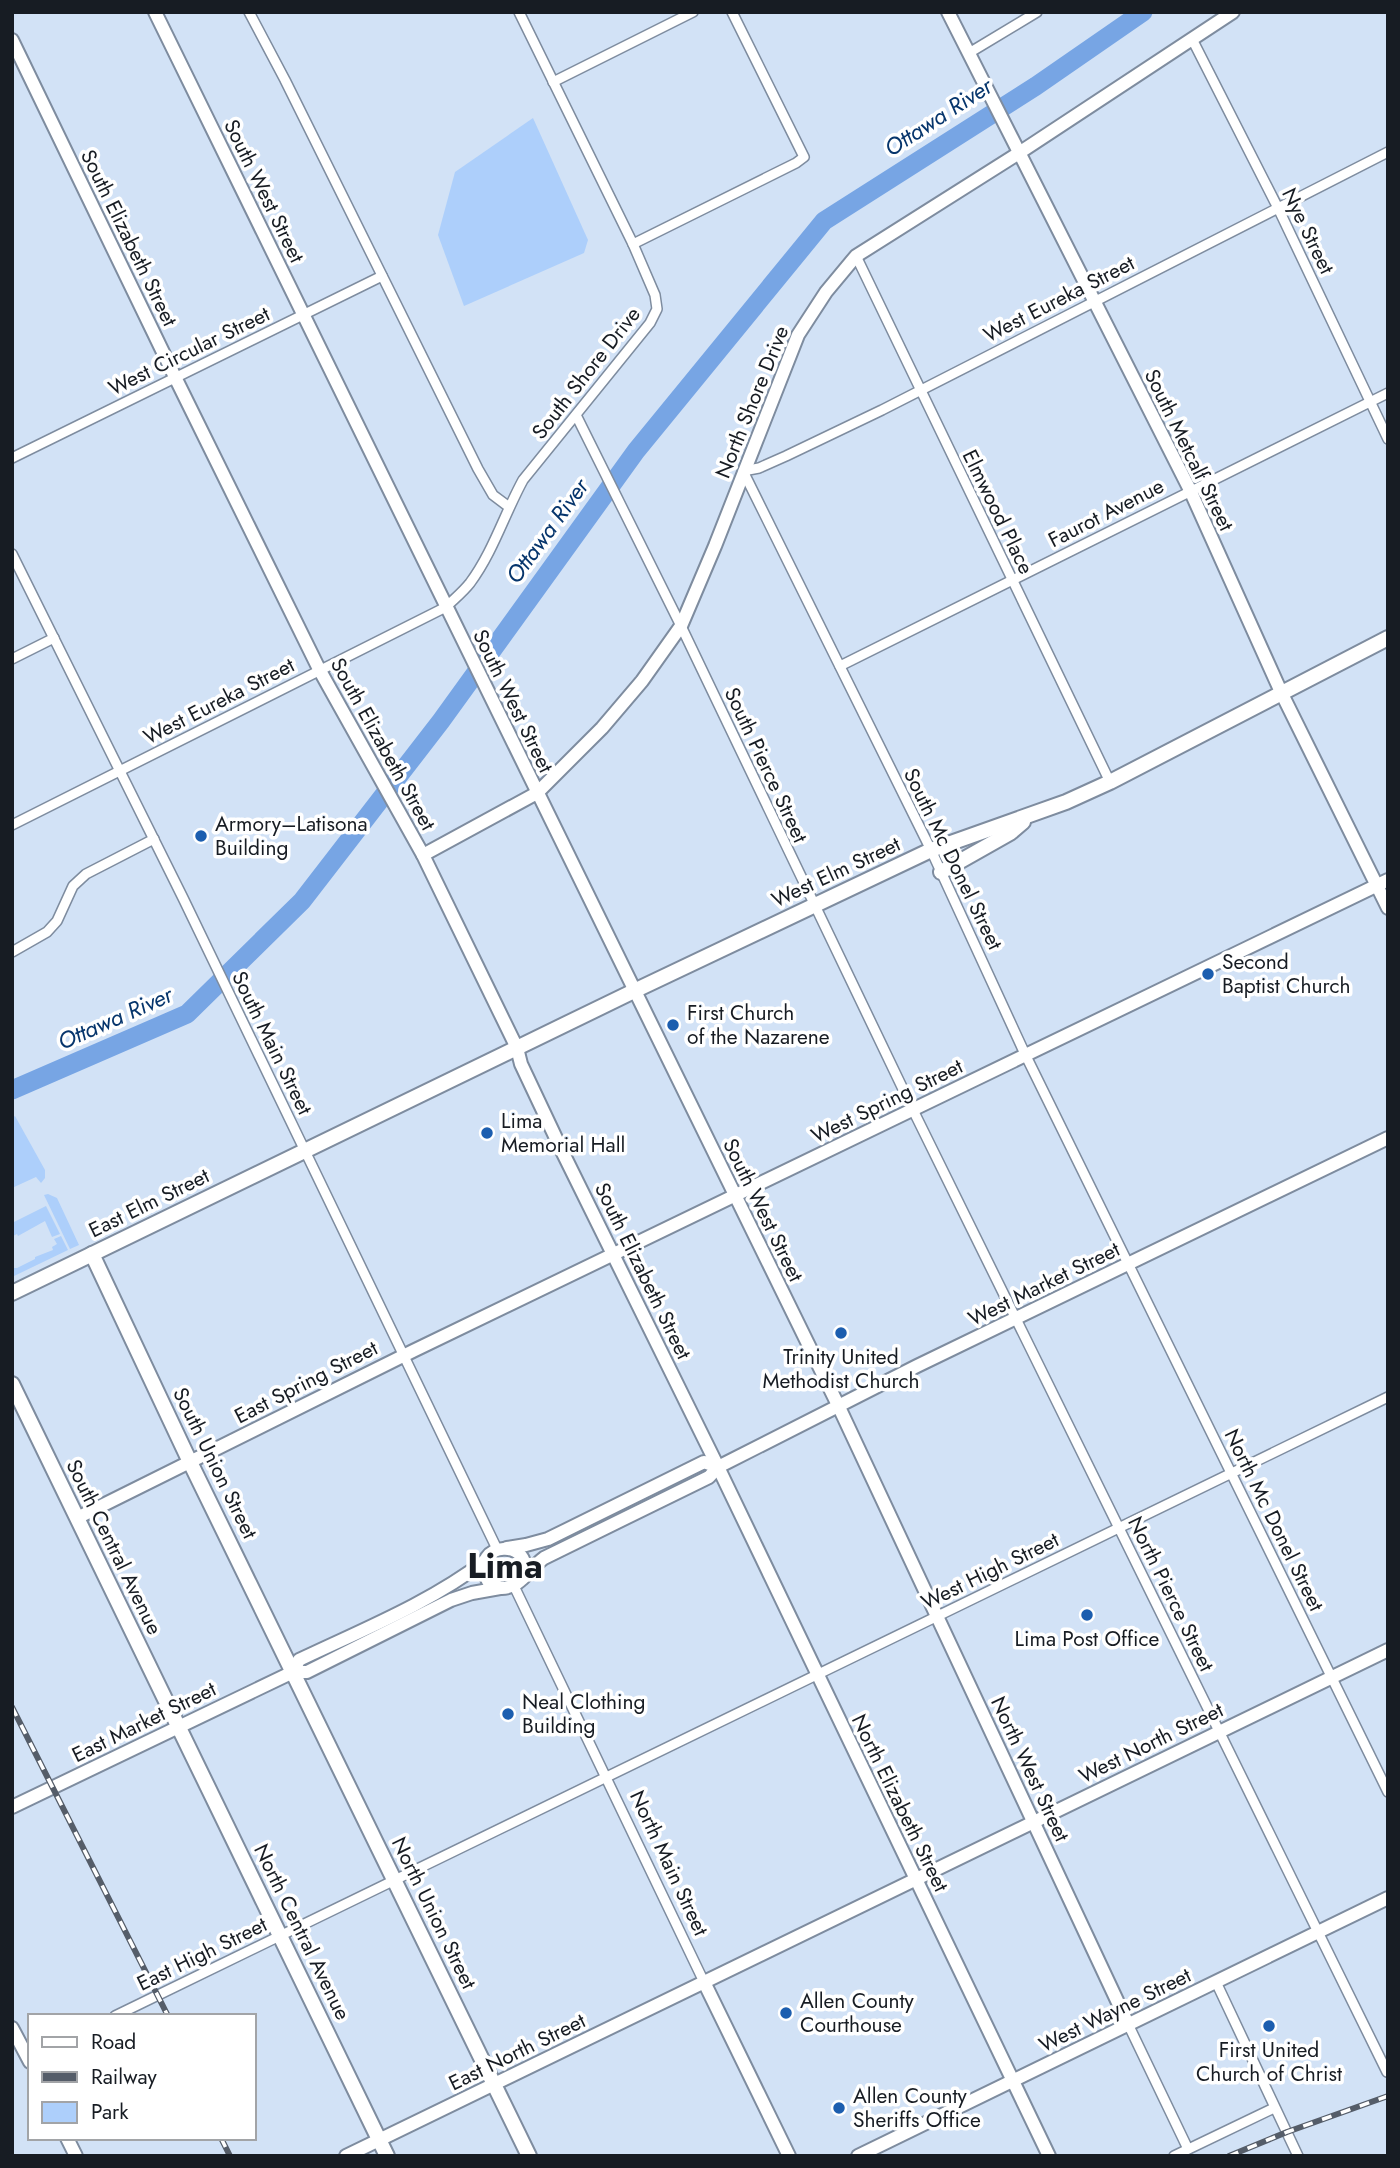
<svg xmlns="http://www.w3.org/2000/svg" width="1400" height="2168" viewBox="0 0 1400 2168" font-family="Jost,sans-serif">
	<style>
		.green { fill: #adcffb }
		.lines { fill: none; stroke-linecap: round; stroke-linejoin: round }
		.river { stroke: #77a5e4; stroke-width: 19 }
		.street-casing { stroke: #7e8c9f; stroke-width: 12 }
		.secondary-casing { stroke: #7e8c9f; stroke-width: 16 }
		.primary-casing { stroke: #7e8c9f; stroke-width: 18 }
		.street { stroke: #fff; stroke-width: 9 }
		.secondary { stroke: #fff; stroke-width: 12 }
		.primary { stroke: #fff; stroke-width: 14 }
		.rail-casing { stroke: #555d69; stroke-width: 6 }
		.rail { stroke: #fff; stroke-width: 3.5; stroke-dasharray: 10; stroke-linecap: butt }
		.poi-dot { fill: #1c5eaf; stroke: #fff; stroke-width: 2.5 }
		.labels { text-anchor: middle; stroke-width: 7; stroke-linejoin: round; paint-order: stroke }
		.street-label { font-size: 21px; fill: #171c23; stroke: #fff }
		.poi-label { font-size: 21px; fill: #171c23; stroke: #fff; text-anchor: start }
		.water-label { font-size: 23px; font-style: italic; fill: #06356c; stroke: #fff }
		.town-label { font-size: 35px; font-weight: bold; fill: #171c23; stroke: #fff }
	</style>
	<rect width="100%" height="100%" fill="#d2e2f6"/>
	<g class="green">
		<polygon points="533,118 588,240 584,253 464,306 438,235 455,172"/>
		<polygon points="15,1116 45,1170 45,1178 41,1183 36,1177 12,1188 12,1118"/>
		<polygon points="48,1194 57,1198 79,1245 70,1249 44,1195"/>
		<polygon points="46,1206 60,1234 52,1237 45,1221 18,1236 17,1234 13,1236 12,1223"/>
		<polygon points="61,1236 68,1250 12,1277 12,1268 17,1268 35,1259 35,1257 53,1250 52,1247 57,1244 54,1239"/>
	</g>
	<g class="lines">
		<polyline class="river" points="12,1090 187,1014 302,901 441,721 636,451 824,221 1036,86 1143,12"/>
		<g class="street-casing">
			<g id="street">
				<polyline points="249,12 285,80 478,469 493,495 509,507"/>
				<polyline points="1192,39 1278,208 1388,439"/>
				<polyline points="969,53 1037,12"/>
				<polyline points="553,82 693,12"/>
				<polyline points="1388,152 882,410 786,456 759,468 743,471 931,850 1025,1054 1388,1792"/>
				<polyline points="633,244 796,163 804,157 732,12"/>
				<polyline points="856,256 1110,782"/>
				<polyline points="576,415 681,626 913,1110 1387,2072"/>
				<polyline points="12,458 382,276"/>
				<polyline points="12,554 183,898 497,1549"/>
				<polyline points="12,659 54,638"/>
				<polyline points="840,666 1388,393"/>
				<path d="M12,825L446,607C454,599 463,592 470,583C493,552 504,515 523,480L650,323L657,309L655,295L633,244L519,12"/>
				<polyline points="12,952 47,932 57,921 73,886 86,874 154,839"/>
				<polyline points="514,1586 704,1982"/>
				<polyline points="1216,1982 1298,2156"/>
				<polyline points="115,2016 1388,1397"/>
				<polyline points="1128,2024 1188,2149"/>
				<polyline points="1174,2156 1274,2108"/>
			</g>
		</g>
		<g class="secondary-casing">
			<g id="secondary">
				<polyline points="155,12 838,1405 1128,2024"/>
				<polyline points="948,12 1190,490 1281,692 1388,908"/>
				<polyline points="12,40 175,377 319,669 423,855 517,1048 521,1064 562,1151 718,1467 1049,2156"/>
				<polyline points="423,855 537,793 602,728 642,681 681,626 715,546 798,335 826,292 856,256 1019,153 1233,12"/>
				<polyline points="77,1518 413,1351 1388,880"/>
				<polyline points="507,1548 526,1545 548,1539 704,1462 718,1467"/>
				<path d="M522,1579C539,1537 467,1540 488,1581L500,1588C520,1589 529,1569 544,1558L709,1477L718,1467L917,1366L1388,1138"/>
				<path d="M293,1672L299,1660C362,1630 430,1603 486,1560"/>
				<polyline points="12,1807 293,1672 307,1672 451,1600 472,1593 500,1588"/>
				<polyline points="704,1982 789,2156"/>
				<polyline points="12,2028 30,2062"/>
				<polyline points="67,2138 76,2156"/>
				<polyline points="346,2156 1388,1650"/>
				<polyline points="858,2156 1388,1898"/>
			</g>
		</g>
		<g class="primary-casing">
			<g id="primary">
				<polyline points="941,872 1010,833 1023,822"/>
				<polyline points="92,1254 190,1462 529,2156"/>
				<polyline points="12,1293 634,991 931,850 1066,802 1110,782 1388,638"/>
				<polyline points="12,1384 387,2156"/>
			</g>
		</g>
		<use href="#street" class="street"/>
		<use href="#secondary" class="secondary"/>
		<use href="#primary" class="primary"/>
		<g class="rail-casing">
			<g id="rail">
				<polyline points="12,1707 168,2016"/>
				<polyline points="221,2138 230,2156"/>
				<polyline points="1229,2156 1287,2132 1388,2096"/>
			</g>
		</g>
		<use href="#rail" class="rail"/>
	</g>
	<g class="poi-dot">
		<circle cx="201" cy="836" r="7"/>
		<circle cx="1208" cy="974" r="7"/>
		<circle cx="673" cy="1025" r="7"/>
		<circle cx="487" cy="1133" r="7"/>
		<circle cx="841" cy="1333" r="7"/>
		<circle cx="1087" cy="1615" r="7"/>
		<circle cx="508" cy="1714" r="7"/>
		<circle cx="786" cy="2013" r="7"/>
		<circle cx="1269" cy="2026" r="7"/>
		<circle cx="839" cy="2108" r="7"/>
	</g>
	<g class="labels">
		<g class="street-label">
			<text transform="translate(264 191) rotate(64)" y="7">South West Street</text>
			<text transform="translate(1308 231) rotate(64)" y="7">Nye Street</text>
			<text transform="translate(129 238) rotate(64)" y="7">South Elizabeth Street</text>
			<text transform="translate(1059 299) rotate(-27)" y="7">West Eureka Street</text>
			<text transform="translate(189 351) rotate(-26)" y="7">West Circular Street</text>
			<text transform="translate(586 373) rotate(-52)" y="7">South Shore Drive</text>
			<text transform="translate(752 402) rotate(-68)" y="7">North Shore Drive</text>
			<text transform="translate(1189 450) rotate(64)" y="7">South Metcalf Street</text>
			<text transform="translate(998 512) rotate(64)" y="7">Elmwood Place</text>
			<text transform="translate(1106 513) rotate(-27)" y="7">Faurot Avenue</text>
			<text transform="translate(219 701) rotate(-27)" y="7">West Eureka Street</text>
			<text transform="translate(513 701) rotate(64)" y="7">South West Street</text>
			<text transform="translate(383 744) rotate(61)" y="7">South Elizabeth Street</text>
			<text transform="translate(766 765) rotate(65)" y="7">South Pierce Street</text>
			<text transform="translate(953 859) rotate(64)" y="7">South Mc Donel Street</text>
			<text transform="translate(836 872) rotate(-25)" y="7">West Elm Street</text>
			<text transform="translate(272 1043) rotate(64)" y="7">South Main Street</text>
			<text transform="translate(887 1101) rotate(-26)" y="7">West Spring Street</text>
			<text transform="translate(149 1203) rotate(-26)" y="7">East Elm Street</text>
			<text transform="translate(763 1210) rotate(64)" y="7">South West Street</text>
			<text transform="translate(643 1271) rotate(64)" y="7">South Elizabeth Street</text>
			<text transform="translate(1044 1284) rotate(-26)" y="7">West Market Street</text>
			<text transform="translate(306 1382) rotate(-27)" y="7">East Spring Street</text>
			<text transform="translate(215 1463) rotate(64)" y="7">South Union Street</text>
			<text transform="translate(1274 1520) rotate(64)" y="7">North Mc Donel Street</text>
			<text transform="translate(114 1547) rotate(64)" y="7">South Central Avenue</text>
			<text transform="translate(990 1571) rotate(-26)" y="7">West High Street</text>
			<text transform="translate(1171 1594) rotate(64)" y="7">North Pierce Street</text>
			<text transform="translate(144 1722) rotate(-26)" y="7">East Market Street</text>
			<text transform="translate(1151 1743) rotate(-26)" y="7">West North Street</text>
			<text transform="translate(1030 1769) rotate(65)" y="7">North West Street</text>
			<text transform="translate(900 1803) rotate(64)" y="7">North Elizabeth Street</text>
			<text transform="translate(669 1863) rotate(65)" y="7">North Main Street</text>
			<text transform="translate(434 1913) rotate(64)" y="7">North Union Street</text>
			<text transform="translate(302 1932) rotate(64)" y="7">North Central Avenue</text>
			<text transform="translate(202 1954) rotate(-26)" y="7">East High Street</text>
			<text transform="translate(1115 2010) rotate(-26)" y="7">West Wayne Street</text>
			<text transform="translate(517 2052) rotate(-26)" y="7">East North Street</text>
		</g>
		<g class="poi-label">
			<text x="215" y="831">Armory–Latisona<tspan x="215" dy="24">Building</tspan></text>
			<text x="1222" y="969">Second<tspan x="1222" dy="24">Baptist Church</tspan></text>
			<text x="687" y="1020">First Church<tspan x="687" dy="24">of the Nazarene</tspan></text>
			<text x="501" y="1128">Lima<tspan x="501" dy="24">Memorial Hall</tspan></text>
			<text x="841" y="1364" text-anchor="middle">Trinity United<tspan x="841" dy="24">Methodist Church</tspan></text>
			<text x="1087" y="1646" text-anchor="middle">Lima Post Office</text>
			<text x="522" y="1709">Neal Clothing<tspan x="522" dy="24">Building</tspan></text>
			<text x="800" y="2008">Allen County<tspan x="800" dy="24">Courthouse</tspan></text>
			<text x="1269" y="2057" text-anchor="middle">First United<tspan x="1269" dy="24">Church of Christ</tspan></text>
			<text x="853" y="2103">Allen County<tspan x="853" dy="24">Sheriffs Office</tspan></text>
		</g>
		<g class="water-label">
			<text transform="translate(938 117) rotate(-33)" y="8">Ottawa River</text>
			<text transform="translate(547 531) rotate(-54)" y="8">Ottawa River</text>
			<text transform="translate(115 1018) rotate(-24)" y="8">Ottawa River</text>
		</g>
		<g class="town-label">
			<text x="505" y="1578">Lima</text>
		</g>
	</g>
	<rect width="1400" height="2168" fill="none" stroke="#171c23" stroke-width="28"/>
	<rect x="28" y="2014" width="228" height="126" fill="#ffffff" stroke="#a2a4a7" stroke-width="2"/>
	<rect x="42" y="2037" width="35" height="10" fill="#ffffff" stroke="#a2a4a7" stroke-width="2"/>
	<text x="91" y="2049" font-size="21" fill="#171c23">Road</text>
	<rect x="42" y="2072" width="35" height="10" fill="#555d69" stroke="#a2a4a7" stroke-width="2"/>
	<text x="91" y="2084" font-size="21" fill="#171c23">Railway</text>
	<rect x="42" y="2102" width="35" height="21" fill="#adcffb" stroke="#a2a4a7" stroke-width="2"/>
	<text x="91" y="2119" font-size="21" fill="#171c23">Park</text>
</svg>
